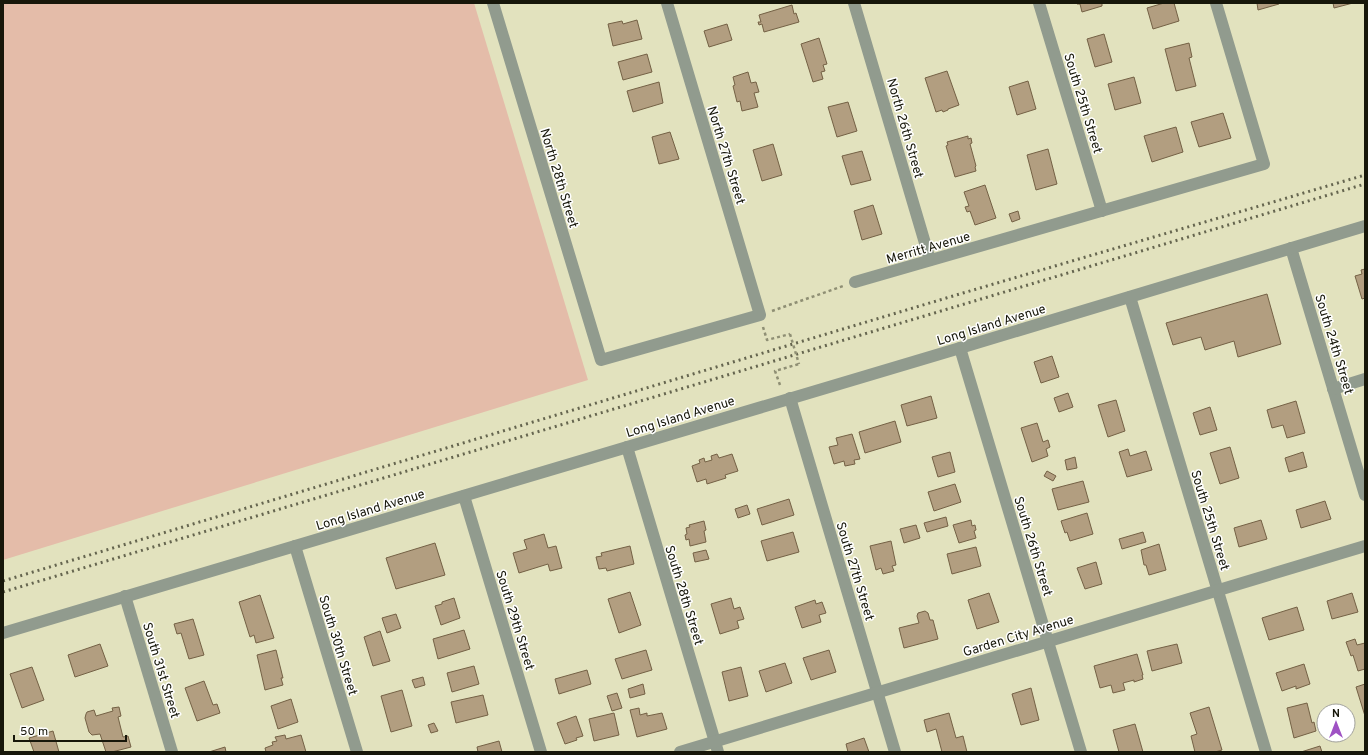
<svg xmlns="http://www.w3.org/2000/svg" width="1368" height="755" viewBox="0 0 1368 755" font-family="Overpass,sans-serif">
	<style>
		.green { fill: #e4bca9 }
		.building { fill: #b29e80; stroke: #746145 }
		.lines { fill: none; stroke-linecap: round; stroke-linejoin: round }
		.path { stroke: #8f8f74; stroke-width: 2.5; stroke-dasharray: 3 3; stroke-linecap: butt }
		.minor { stroke: #919b8e; stroke-width: 12 }
		.rail { stroke: #65654f; stroke-width: 3; stroke-dasharray: 2 4; stroke-linecap: butt }
		.path-bridge { stroke: #8f8f74; stroke-width: 2.5; stroke-dasharray: 3 3; stroke-linecap: butt }
		.labels { text-anchor: middle; stroke-width: 3; stroke-linejoin: round; paint-order: stroke }
		.street-label { font-size: 13px; fill: #17170a; stroke: #fff }
	</style>
	<rect width="100%" height="100%" fill="#e2e2be"/>
	<polygon class="green" points="3,3 474,3 588,380 3,560"/>
	<g class="building">
		<polygon points="1077,3 1102,3 1102,6 1082,12 1080,4 1077,4"/>
		<polygon points="1164,3 1174,3 1179,21 1153,29 1147,8"/>
		<polygon points="1257,3 1278,3 1279,4 1258,10"/>
		<polygon points="1333,3 1353,3 1334,8"/>
		<polygon points="792,5 794,14 796,13 799,22 764,32 762,24 759,25 758,22 761,22 759,15"/>
		<polygon points="637,20 642,39 613,46 608,24 622,21 623,24"/>
		<polygon points="727,24 732,40 709,47 704,31"/>
		<polygon points="1104,34 1112,62 1095,67 1087,39"/>
		<polygon points="819,38 827,64 823,65 825,71 821,72 823,79 813,82 801,44"/>
		<polygon points="1189,43 1192,57 1189,58 1196,86 1176,91 1165,49"/>
		<polygon points="647,54 652,72 623,80 618,62"/>
		<polygon points="947,71 959,105 948,109 948,110 943,112 942,110 936,112 925,78"/>
		<polygon points="748,72 751,83 756,82 759,92 754,93 758,107 742,111 740,101 737,102 733,86 735,85 733,77"/>
		<polygon points="1134,77 1141,103 1115,110 1108,84"/>
		<polygon points="1028,81 1036,109 1017,115 1009,87"/>
		<polygon points="659,82 663,103 633,112 627,91"/>
		<polygon points="848,102 857,131 837,137 828,107"/>
		<polygon points="1223,113 1231,138 1199,147 1191,122"/>
		<polygon points="1176,127 1183,152 1152,162 1144,136"/>
		<polygon points="670,132 679,159 659,164 652,137"/>
		<polygon points="968,136 968,139 971,138 972,143 970,144 976,166 975,167 976,171 955,177 946,146 948,145 947,142"/>
		<polygon points="773,144 782,175 762,181 753,150"/>
		<polygon points="1048,149 1057,184 1036,190 1027,155"/>
		<polygon points="862,151 871,180 851,185 842,156"/>
		<polygon points="985,185 996,218 975,225 970,211 967,212 965,207 969,206 964,192"/>
		<polygon points="873,205 882,234 862,240 854,211"/>
		<polygon points="1018,211 1020,219 1012,222 1009,214"/>
		<polygon points="1365,269 1365,298 1362,299 1355,276 1362,274 1361,270"/>
		<polygon points="1267,294 1281,344 1238,357 1234,341 1205,350 1201,337 1173,345 1166,323"/>
		<polygon points="1052,356 1059,377 1041,383 1034,362"/>
		<polygon points="1068,393 1073,407 1059,412 1054,398"/>
		<polygon points="931,396 937,418 907,426 901,405"/>
		<polygon points="1116,400 1125,431 1108,437 1098,405"/>
		<polygon points="1296,401 1305,433 1287,438 1283,425 1272,428 1267,410"/>
		<polygon points="1210,407 1217,430 1200,435 1193,413"/>
		<polygon points="895,421 901,442 865,453 859,432"/>
		<polygon points="1037,423 1043,442 1048,440 1050,447 1046,449 1048,456 1032,462 1021,428"/>
		<polygon points="852,434 860,459 854,460 855,464 845,466 844,461 834,464 829,447 838,445 836,438"/>
		<polygon points="1230,447 1239,478 1220,484 1210,453"/>
		<polygon points="1128,449 1130,456 1146,451 1152,470 1127,477 1119,452"/>
		<polygon points="950,452 955,472 938,477 932,457"/>
		<polygon points="1303,452 1307,467 1289,472 1285,458"/>
		<polygon points="717,454 719,458 732,454 738,471 725,475 726,478 707,484 706,479 697,482 692,466 700,463 699,460 704,458 705,462 712,460 711,456"/>
		<polygon points="1075,457 1077,468 1067,470 1065,460"/>
		<polygon points="1047,471 1056,476 1053,481 1044,476"/>
		<polygon points="1083,481 1089,502 1058,510 1052,489"/>
		<polygon points="955,484 961,502 934,511 928,492"/>
		<polygon points="789,499 794,515 762,525 757,509"/>
		<polygon points="1325,501 1331,519 1301,528 1296,510"/>
		<polygon points="747,505 750,514 738,518 735,509"/>
		<polygon points="1087,513 1093,534 1070,541 1067,532 1065,533 1061,521"/>
		<polygon points="946,517 948,526 927,532 924,523"/>
		<polygon points="971,520 972,526 975,525 976,530 974,531 976,538 959,543 953,525"/>
		<polygon points="1261,520 1267,539 1239,547 1234,528"/>
		<polygon points="704,521 706,530 704,531 706,542 690,546 689,539 686,540 685,535 687,534 686,528 690,527 689,525"/>
		<polygon points="916,525 920,538 904,543 900,529"/>
		<polygon points="793,532 799,552 767,561 761,541"/>
		<polygon points="1143,532 1146,542 1122,549 1119,539"/>
		<polygon points="544,534 548,548 556,546 562,568 550,571 548,564 519,573 513,553 527,549 524,540"/>
		<polygon points="891,541 896,565 892,566 894,571 883,574 881,568 876,570 870,546"/>
		<polygon points="435,543 445,575 396,589 386,558"/>
		<polygon points="1159,544 1166,570 1149,575 1146,565 1144,565 1141,550"/>
		<polygon points="630,546 634,564 607,571 606,568 599,569 596,557 602,556 601,553"/>
		<polygon points="976,547 981,566 952,574 947,554"/>
		<polygon points="706,550 709,559 695,562 693,553"/>
		<polygon points="1096,562 1102,584 1085,589 1077,568"/>
		<polygon points="630,592 641,625 619,633 608,599"/>
		<polygon points="989,593 999,622 977,629 968,600"/>
		<polygon points="1352,593 1358,612 1332,619 1327,601"/>
		<polygon points="260,595 274,638 256,643 254,635 250,637 239,602"/>
		<polygon points="454,598 460,618 441,625 435,606 442,604 442,602"/>
		<polygon points="731,598 734,609 740,607 744,619 737,621 739,628 720,634 711,604"/>
		<polygon points="815,600 816,604 822,602 826,613 819,615 821,622 802,628 795,607"/>
		<polygon points="1297,607 1304,630 1269,640 1262,618"/>
		<polygon points="925,611 928,613 930,620 933,620 938,639 904,648 899,628 919,623 917,616 918,613"/>
		<polygon points="396,614 401,628 387,633 382,618"/>
		<polygon points="193,619 204,655 189,659 181,633 177,634 174,624"/>
		<polygon points="464,630 470,649 438,659 433,639"/>
		<polygon points="380,631 390,661 373,666 364,637"/>
		<polygon points="1355,639 1357,645 1365,643 1365,669 1358,671 1353,655 1351,656 1346,642"/>
		<polygon points="100,644 108,666 75,677 68,655"/>
		<polygon points="1177,644 1182,663 1152,671 1147,651"/>
		<polygon points="276,650 283,678 281,678 283,685 265,690 257,655"/>
		<polygon points="646,650 652,670 622,679 615,659"/>
		<polygon points="829,650 836,672 811,680 803,658"/>
		<polygon points="1137,654 1143,675 1142,675 1143,679 1134,682 1134,680 1123,683 1125,690 1113,693 1111,685 1100,688 1094,666"/>
		<polygon points="785,663 792,683 766,692 759,671"/>
		<polygon points="1304,664 1310,684 1296,689 1296,686 1282,691 1276,673"/>
		<polygon points="474,666 479,684 452,692 447,673"/>
		<polygon points="32,667 44,700 22,708 10,674"/>
		<polygon points="741,667 748,696 729,701 722,672"/>
		<polygon points="587,670 591,684 559,694 555,679"/>
		<polygon points="423,677 425,685 415,688 412,680"/>
		<polygon points="204,681 213,705 217,704 220,713 197,721 185,688"/>
		<polygon points="643,684 645,694 630,698 628,689"/>
		<polygon points="1365,684 1365,716 1356,687"/>
		<polygon points="1031,688 1039,720 1021,725 1012,694"/>
		<polygon points="402,690 412,726 391,732 381,696"/>
		<polygon points="617,693 622,708 612,711 607,696"/>
		<polygon points="483,695 488,715 456,723 451,702"/>
		<polygon points="291,699 298,722 278,729 271,706"/>
		<polygon points="1307,703 1312,723 1314,722 1316,731 1294,738 1287,708"/>
		<polygon points="119,707 121,716 118,717 123,737 128,736 131,747 112,752 106,752 100,734 92,735 89,732 85,718 86,714 87,712 94,710 96,716 113,711 112,708"/>
		<polygon points="1209,707 1222,750 1215,752 1195,752 1191,736 1197,734 1190,713"/>
		<polygon points="639,708 640,715 647,713 647,716 662,713 667,729 637,737 630,710"/>
		<polygon points="614,713 619,735 594,741 589,719"/>
		<polygon points="949,713 956,738 963,736 967,752 942,752 936,729 927,732 924,720"/>
		<polygon points="576,716 583,736 576,738 577,740 565,744 557,723"/>
		<polygon points="434,723 438,731 431,733 428,725"/>
		<polygon points="1135,724 1143,752 1119,752 1113,730"/>
		<polygon points="53,731 59,752 34,752 29,738"/>
		<polygon points="285,735 286,739 301,735 306,752 266,752 265,748 273,745 272,742 277,741 275,737"/>
		<polygon points="864,738 869,752 848,752 846,744"/>
		<polygon points="499,741 502,752 478,752 477,747"/>
		<polygon points="1320,746 1322,752 1301,752"/>
		<polygon points="225,747 226,752 209,752"/>
	</g>
	<g class="lines">
		<g class="path">
			<polyline points="772,311 843,286"/>
			<polyline points="763,327 767,340 790,334"/>
			<polyline points="780,385 775,371 799,364"/>
		</g>
		<g class="minor">
			<polyline points="493,3 601,360 760,315 667,3"/>
			<polyline points="854,3 930,260"/>
			<polyline points="1039,3 1102,211"/>
			<polyline points="1291,248 1365,495"/>
			<polyline points="855,282 1264,164 1216,3"/>
			<polyline points="1130,297 1266,752"/>
			<polyline points="960,348 1081,752"/>
			<polyline points="1333,389 1365,379"/>
			<polyline points="790,398 895,752"/>
			<polyline points="627,447 718,752"/>
			<polyline points="464,496 541,752"/>
			<polyline points="295,546 357,752"/>
			<polyline points="125,596 172,752"/>
			<polyline points="3,633 960,348 1365,226"/>
			<polyline points="680,752 1365,546"/>
		</g>
		<g class="rail">
			<polyline points="3,581 963,293 1365,175"/>
			<polyline points="3,592 1365,184"/>
		</g>
		<polyline class="path-bridge" points="790,334 799,364"/>
	</g>
	<g class="labels">
		<g class="street-label">
			<text transform="translate(1084 103) rotate(73)" y="5">South 25th Street</text>
			<text transform="translate(906 128) rotate(74)" y="5">North 26th Street</text>
			<text transform="translate(727 155) rotate(73)" y="5">North 27th Street</text>
			<text transform="translate(560 178) rotate(73)" y="5">North 28th Street</text>
			<text transform="translate(928 247) rotate(-16)" y="5">Merritt Avenue</text>
			<text transform="translate(991 324) rotate(-17)" y="5">Long Island Avenue</text>
			<text transform="translate(1335 344) rotate(73)" y="5">South 24th Street</text>
			<text transform="translate(680 416) rotate(-17)" y="5">Long Island Avenue</text>
			<text transform="translate(370 509) rotate(-17)" y="5">Long Island Avenue</text>
			<text transform="translate(1211 520) rotate(73)" y="5">South 25th Street</text>
			<text transform="translate(1034 546) rotate(73)" y="5">South 26th Street</text>
			<text transform="translate(856 571) rotate(73)" y="5">South 27th Street</text>
			<text transform="translate(685 595) rotate(73)" y="5">South 28th Street</text>
			<text transform="translate(516 620) rotate(73)" y="5">South 29th Street</text>
			<text transform="translate(1018 635) rotate(-17)" y="5">Garden City Avenue</text>
			<text transform="translate(339 645) rotate(73)" y="5">South 30th Street</text>
			<text transform="translate(162 670) rotate(73)" y="5">South 31st Street</text>
		</g>
	</g>
	<rect width="1368" height="755" fill="none" stroke="#17170a" stroke-width="8"/>
	<g transform="translate(1336 723)"><circle r="19" fill="#ffffff" stroke="#a2a29d"/>
	<path d="M0-3L7 15L0 10L-7 15Z" fill="#9f52c4"/>
	<text y="-6" font-size="11" font-weight="bold" text-anchor="middle" fill="#17170a">N</text>
	</g>
	<path d="M14 735v6h112v-6" fill="none" stroke="#17170a" stroke-width="2"/>
	<text x="20" y="735" font-size="12" fill="#17170a" stroke="#ffffff" stroke-width="3" paint-order="stroke">50 m</text>
</svg>
